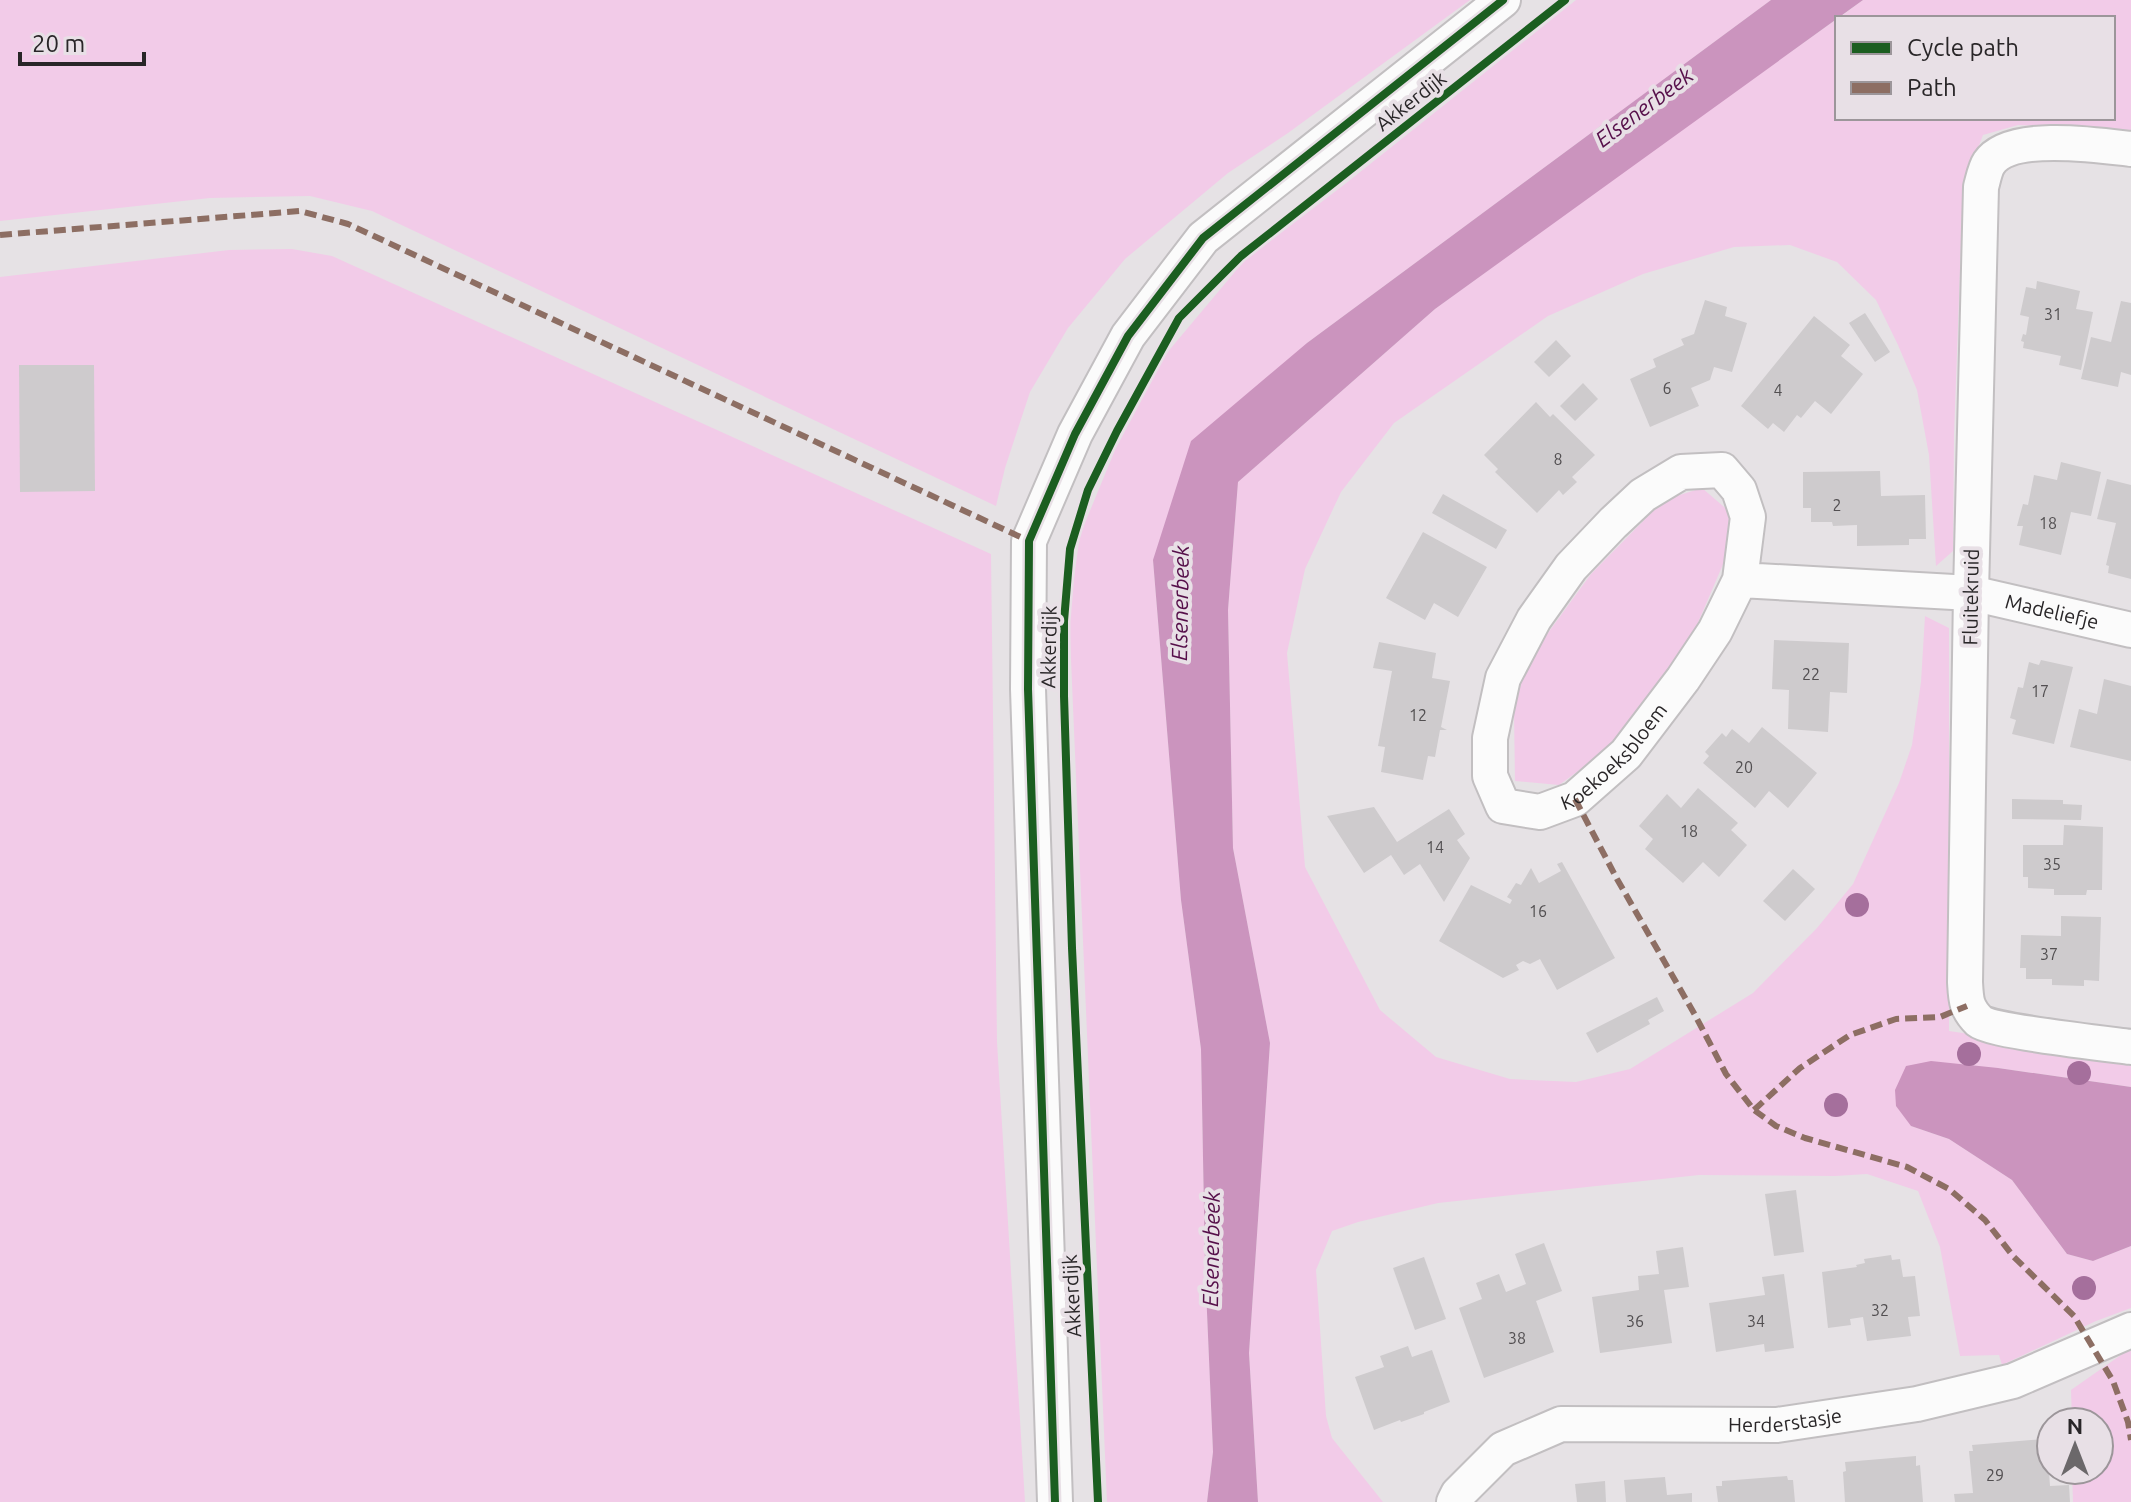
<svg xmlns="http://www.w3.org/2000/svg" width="2131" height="1502" viewBox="0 0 2131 1502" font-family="Ubuntu,sans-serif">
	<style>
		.green { fill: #f2cbe8 }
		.water { fill: #cb94be }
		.building { fill: #cecbcd }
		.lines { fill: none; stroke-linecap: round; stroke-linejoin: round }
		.minor-casing { stroke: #c2bfc1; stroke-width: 38 }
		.minor { stroke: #fbfbfb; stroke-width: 34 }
		.quiet { stroke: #8d6e63; stroke-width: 6; stroke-dasharray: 12 6; stroke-linecap: butt }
		.cycleway-casing { stroke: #e8e0e6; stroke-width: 13 }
		.cycleway { stroke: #1b5e20; stroke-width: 8 }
		.tree { fill: #a56f9c }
		.labels { text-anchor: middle; stroke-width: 8; stroke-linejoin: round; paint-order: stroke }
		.number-label { font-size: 16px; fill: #524f51 }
		.street-label { font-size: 20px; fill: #292628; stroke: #e8e0e6 }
		.water-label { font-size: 22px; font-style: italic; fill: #560f4a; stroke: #e8e0e6 }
	</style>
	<rect width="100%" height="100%" fill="#e6e2e5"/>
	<g class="green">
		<polygon points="0,0 1470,0 1288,133 1228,173 1125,259 1068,328 1030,392 1005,468 996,506 372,211 310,196 210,198 0,221"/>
		<polygon points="1576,0 1771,0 1307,343 1153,560 1181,900 1201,1049 1205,1266 1213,1452 1207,1502 1107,1502 1069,613 1080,535 1115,450 1166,354 1244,261 1345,184"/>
		<polygon points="1863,0 2131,0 2131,130 2018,125 1983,135 1963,187 1954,435 1953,551 1936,566 1929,455 1917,390 1898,345 1876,300 1837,262 1790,245 1734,247 1643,274 1548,316 1394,423 1341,492 1305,569 1287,653 1305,867 1380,1010 1436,1057 1510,1079 1576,1082 1630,1069 1753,993 1817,928 1853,884 1899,783 1912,745 1921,682 1925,616 1949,628 1949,1031 2131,1058 2131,1087 1998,1068 1911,1126 1949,1139 2012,1180 2067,1254 2093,1261 2131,1246 2131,1308 2096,1321 2002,1365 1999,1355 1960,1356 1940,1247 1918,1191 1867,1174 1835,1176 1699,1175 1438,1203 1358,1222 1332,1231 1316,1270 1326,1416 1332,1438 1383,1502 1258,1502 1249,1353 1270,1043 1233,848 1228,610 1238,482 1435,309 1671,137 1837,19 1837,118 2113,118 2113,18 1839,18"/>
		<polygon points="292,249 332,256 991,554 997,1042 1025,1502 0,1502 0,277 229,250"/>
		<polygon points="1702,488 1730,512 1727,555 1691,639 1614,745 1559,785 1515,781 1514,712 1526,663 1591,574 1664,500"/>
		<polygon points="2131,1348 2131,1502 2073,1502 2072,1470 2099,1470 2099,1422 2072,1422 2071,1390"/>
	</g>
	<g class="water">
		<polygon points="1771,0 1863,0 1435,309 1238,482 1228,610 1233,848 1270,1043 1249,1353 1258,1502 1207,1502 1213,1452 1205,1266 1201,1049 1181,900 1153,560 1191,441 1307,343"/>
		<polygon points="1931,1061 1998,1068 2131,1087 2131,1246 2093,1261 2067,1254 2012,1180 1949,1139 1911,1126 1896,1106 1895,1090 1906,1066"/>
	</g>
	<g class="building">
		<polygon points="2037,281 2080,291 2076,309 2093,312 2081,370 2059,365 2061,356 2023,348 2024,342 2021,341 2023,334 2026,335 2029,317 2020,315 2026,287 2036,289"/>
		<polygon points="1705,300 1727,307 1725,316 1747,323 1732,372 1714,367 1710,380 1691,388 1699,406 1650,427 1630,379 1656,367 1653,359 1684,345 1681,339 1694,334"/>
		<polygon points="2121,301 2131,303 2131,375 2121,372 2118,387 2081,379 2091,337 2111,342"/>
		<polygon points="1865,313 1890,352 1875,362 1849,323"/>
		<polygon points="1814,316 1850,345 1841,356 1863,374 1831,414 1815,401 1801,418 1797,415 1784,432 1773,423 1768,429 1741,406"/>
		<polygon points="1556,340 1571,356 1549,377 1534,362"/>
		<polygon points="19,365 94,365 95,491 20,492"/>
		<polygon points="1583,383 1598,399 1575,421 1560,406"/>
		<polygon points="1536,402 1550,417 1553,414 1595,455 1572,477 1577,482 1563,495 1559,490 1537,513 1495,472 1498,469 1484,455"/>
		<polygon points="2061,462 2101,472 2091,516 2071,512 2061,555 2019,545 2023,526 2017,526 2023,504 2028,505 2034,475 2057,480"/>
		<polygon points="1880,471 1881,496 1925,495 1926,539 1909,539 1909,545 1857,546 1857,525 1833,526 1832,522 1811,522 1811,508 1803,508 1803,472"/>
		<polygon points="2107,479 2131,485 2131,579 2108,573 2109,566 2106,565 2116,523 2097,519"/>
		<polygon points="1443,494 1507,530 1496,549 1432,513"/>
		<polygon points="1423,532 1487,567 1458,617 1434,603 1425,620 1386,598"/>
		<polygon points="1774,640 1849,643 1847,693 1830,692 1828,732 1788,729 1789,690 1772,689"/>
		<polygon points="1379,642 1436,653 1432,678 1450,681 1441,727 1447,730 1440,730 1435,757 1428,756 1423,780 1381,772 1385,747 1378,746 1392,671 1373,668"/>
		<polygon points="2041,660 2073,667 2054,744 2012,734 2016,720 2010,718 2018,687 2023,688 2029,662 2039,665"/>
		<polygon points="2104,679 2131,686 2131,761 2070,747 2079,709 2097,714"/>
		<polygon points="1762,727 1817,773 1788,808 1769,791 1755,808 1703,763 1709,756 1705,752 1722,733 1726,737 1732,729 1749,743"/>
		<polygon points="1698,788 1738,823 1731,830 1747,845 1719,877 1703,862 1683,883 1645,849 1653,839 1639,826 1667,794 1681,808"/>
		<polygon points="2012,799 2063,800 2063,804 2082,805 2081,820 2012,819"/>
		<polygon points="1374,807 1397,842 1449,809 1465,834 1457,840 1470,858 1444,902 1420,864 1404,875 1391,855 1364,873 1327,816"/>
		<polygon points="2064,825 2103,827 2102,890 2087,890 2086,895 2054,895 2054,889 2028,888 2028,877 2023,877 2023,845 2063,845"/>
		<polygon points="1562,862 1615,958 1557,990 1540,959 1530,964 1523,961 1516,965 1519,970 1503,978 1439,941 1471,885 1510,904 1512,900 1507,897 1516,883 1521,885 1531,868 1539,883 1561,871 1557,864"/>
		<polygon points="1793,869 1815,889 1785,921 1763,901"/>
		<polygon points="2061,916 2101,917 2099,981 2084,980 2084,986 2052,985 2052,979 2026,979 2026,968 2020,968 2021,935 2061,936"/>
		<polygon points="1657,997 1664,1011 1648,1020 1650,1024 1597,1053 1586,1033"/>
		<polygon points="1796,1190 1804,1252 1774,1256 1765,1194"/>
		<polygon points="1544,1243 1562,1291 1536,1301 1554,1352 1484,1378 1459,1308 1482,1299 1476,1283 1499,1274 1506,1292 1526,1284 1515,1254"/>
		<polygon points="1683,1247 1689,1287 1664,1290 1672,1343 1600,1353 1592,1297 1639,1290 1638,1276 1659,1274 1656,1251"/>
		<polygon points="1891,1255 1892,1260 1900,1259 1903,1277 1915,1276 1920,1316 1908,1317 1911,1336 1867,1341 1863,1317 1850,1319 1851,1325 1828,1328 1822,1272 1857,1267 1856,1265 1865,1263 1864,1259"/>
		<polygon points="1424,1257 1446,1319 1415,1330 1393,1268"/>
		<polygon points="1784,1274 1794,1348 1765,1352 1764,1344 1716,1352 1709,1303 1765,1295 1762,1277"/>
		<polygon points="1408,1346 1412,1357 1432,1350 1450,1402 1424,1412 1424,1414 1401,1422 1400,1420 1374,1430 1355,1377 1384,1367 1380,1356"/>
		<polygon points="2043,1439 2043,1446 2047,1445 2050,1486 2069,1485 2070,1502 1955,1502 1954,1494 1973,1493 1969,1451 1973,1451 1972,1445"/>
		<polygon points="1916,1456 1916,1466 1920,1465 1923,1502 1845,1502 1843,1472 1846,1471 1845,1462"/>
		<polygon points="1787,1476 1788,1480 1793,1480 1795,1502 1718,1502 1716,1486 1722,1486 1722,1481"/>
		<polygon points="1665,1477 1667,1495 1692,1493 1692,1502 1626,1502 1624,1480"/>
		<polygon points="1605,1481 1606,1502 1577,1502 1575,1484"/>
	</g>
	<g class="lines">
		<g class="minor-casing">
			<g id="minor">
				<path d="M2131,149C2098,145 2010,132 1989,163C1985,169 1983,180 1981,187L1971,593L1965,982C1966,1000 1966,1008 1979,1021C1991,1031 2108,1044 2131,1047"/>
				<path id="s1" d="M1740,580L1748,517L1739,490L1722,470L1681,472L1643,495L1613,523L1571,567L1534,619L1503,678L1490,738V776L1503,806L1540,812L1575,799L1626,754L1683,679L1715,631L1740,580L1971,593L2131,630"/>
				<polyline points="1055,1502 1028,689 1029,541 1075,434 1128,336 1203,238 1503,0"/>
				<path id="s2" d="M1454,1502L1458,1494L1503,1449L1561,1424L1777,1425L1917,1404L2013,1381L2131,1330"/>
			</g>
		</g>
		<use href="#minor" class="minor"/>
		<g class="quiet">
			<polyline points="0,235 300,211 348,224 1029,541"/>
			<polyline points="1575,799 1617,879 1695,1015 1726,1074 1754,1110 1776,1126 1805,1138 1907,1167 1949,1189 1985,1220 2013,1256 2074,1316 2113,1381 2128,1422 2131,1440"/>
			<polyline points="1754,1110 1800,1068 1850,1035 1896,1019 1940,1017 1967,1006"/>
		</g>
		<g class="cycleway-casing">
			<g id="cycleway">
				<polyline points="1055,1502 1028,689 1029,541 1075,434 1128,336 1203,238 1503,0"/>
				<polyline points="1098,1502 1072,948 1064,696 1064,621 1070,549 1088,490 1117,431 1179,318 1241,256 1565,0"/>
			</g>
		</g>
		<use href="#cycleway" class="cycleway"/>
	</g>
	<g class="tree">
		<circle cx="1857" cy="905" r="12"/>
		<circle cx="1969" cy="1054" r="12"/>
		<circle cx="2079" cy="1073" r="12"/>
		<circle cx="1836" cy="1105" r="12"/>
		<circle cx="2084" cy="1288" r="12"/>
	</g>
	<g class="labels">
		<g class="number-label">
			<text x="2053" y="320">31</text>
			<text x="1667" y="394">6</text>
			<text x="1778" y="396">4</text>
			<text x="1558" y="465">8</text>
			<text x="1837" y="511">2</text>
			<text x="2048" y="529">18</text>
			<text x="1811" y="680">22</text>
			<text x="2040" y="697">17</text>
			<text x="1418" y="721">12</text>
			<text x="1744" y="773">20</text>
			<text x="1689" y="837">18</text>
			<text x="1435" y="853">14</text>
			<text x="2052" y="870">35</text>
			<text x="1538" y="917">16</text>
			<text x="2049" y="960">37</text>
			<text x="1880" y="1316">32</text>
			<text x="1635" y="1327">36</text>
			<text x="1756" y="1327">34</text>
			<text x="1517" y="1344">38</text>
			<text x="1995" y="1481">29</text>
		</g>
		<g class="street-label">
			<text transform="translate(1411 101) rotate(-38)" y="7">Akkerdijk</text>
			<text transform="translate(1971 597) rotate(-89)" y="7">Fluitekruid</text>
			<text dy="7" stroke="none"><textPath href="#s1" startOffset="1234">Madeliefje</textPath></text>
			<text transform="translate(1049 647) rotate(-89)" y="7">Akkerdijk</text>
			<text dy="7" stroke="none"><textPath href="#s1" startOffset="700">Koekoeksbloem</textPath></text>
			<text transform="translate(1072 1296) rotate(-93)" y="7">Akkerdijk</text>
			<text dy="7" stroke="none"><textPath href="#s2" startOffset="360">Herderstasje</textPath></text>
		</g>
		<g class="water-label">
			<text transform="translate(1644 107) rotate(-37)" y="8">Elsenerbeek</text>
			<text transform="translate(1180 603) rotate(-89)" y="8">Elsenerbeek</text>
			<text transform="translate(1211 1249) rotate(-89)" y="8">Elsenerbeek</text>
		</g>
	</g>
	<rect x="1835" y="16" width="280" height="104" fill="#e8e0e6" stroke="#9c969a" stroke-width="2"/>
	<rect x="1851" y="42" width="40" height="12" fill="#1b5e20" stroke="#9c969a" stroke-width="2"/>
	<text x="1907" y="56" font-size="24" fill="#292628">Cycle path</text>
	<rect x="1851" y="82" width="40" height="12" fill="#8d6e63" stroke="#9c969a" stroke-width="2"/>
	<text x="1907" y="96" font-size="24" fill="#292628">Path</text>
	<g transform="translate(2075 1446)"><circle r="38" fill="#e8e0e6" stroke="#9c969a" stroke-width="2"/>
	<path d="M0-6L14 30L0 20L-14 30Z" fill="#6b686a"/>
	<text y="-12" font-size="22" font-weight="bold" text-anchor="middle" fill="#292628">N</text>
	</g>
	<path d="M20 52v12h124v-12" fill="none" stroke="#292628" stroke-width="4"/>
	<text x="32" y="52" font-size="24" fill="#292628" stroke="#e8e0e6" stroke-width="6" paint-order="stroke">20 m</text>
</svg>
